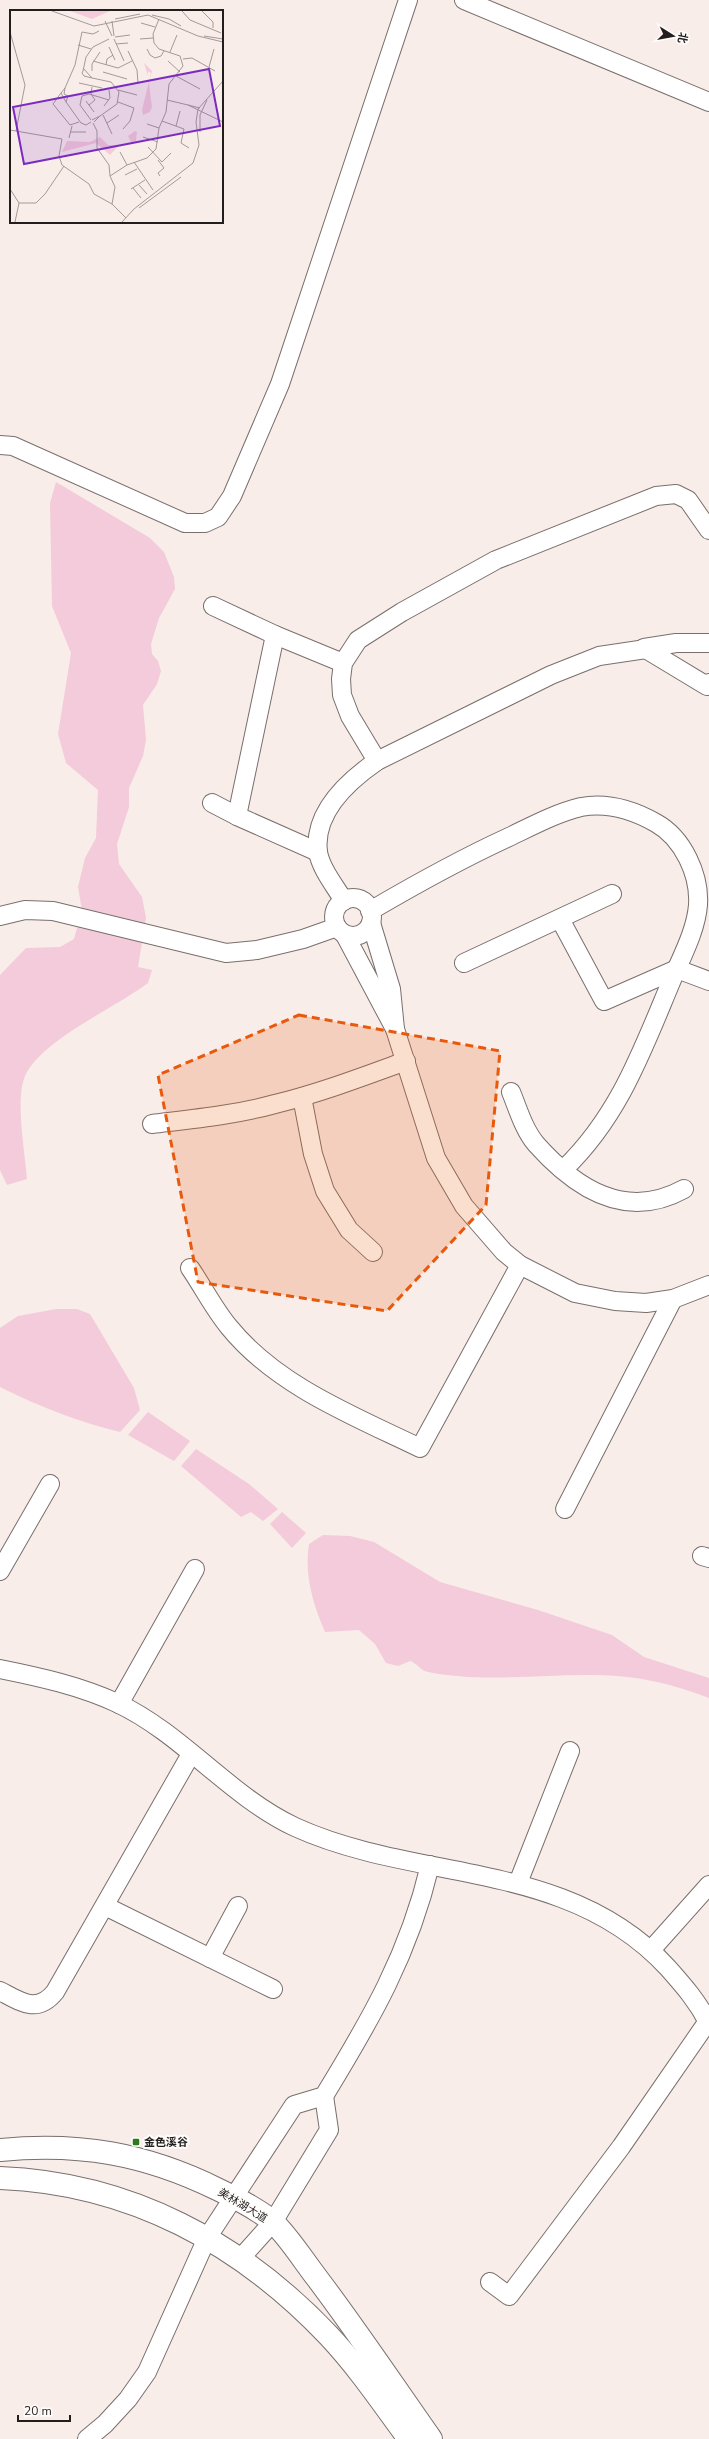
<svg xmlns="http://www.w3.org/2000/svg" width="709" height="2439" viewBox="0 0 709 2439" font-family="'Nunito Sans','Noto Sans SC',sans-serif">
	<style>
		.water { fill: #f3cbda }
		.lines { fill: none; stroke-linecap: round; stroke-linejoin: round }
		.street-casing { stroke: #796f6c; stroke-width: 20 }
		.secondary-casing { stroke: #796f6c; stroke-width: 24 }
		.street { stroke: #fff; stroke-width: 18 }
		.secondary { stroke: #fff; stroke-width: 22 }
		.marked { fill: #e8590c; fill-opacity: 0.2; stroke: #e8590c; stroke-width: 3; stroke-dasharray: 8 5; stroke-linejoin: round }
		.poi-dot { fill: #2f791f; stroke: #fffdfc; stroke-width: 1.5 }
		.labels { text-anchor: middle; stroke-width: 4; stroke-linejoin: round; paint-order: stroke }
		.poi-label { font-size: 11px; font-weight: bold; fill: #221e1d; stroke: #fffdfc; text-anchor: start }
		.street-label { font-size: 11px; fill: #221e1d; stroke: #fffdfc }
		.inset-road { fill: none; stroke: #a39a98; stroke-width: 1 }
		.view { fill: #7b2cbf; fill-opacity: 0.15; stroke: #7b2cbf; stroke-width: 2 }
		.inset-edge { fill: none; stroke: #221e1d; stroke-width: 2 }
	</style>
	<rect width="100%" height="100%" fill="#f9edea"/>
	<g class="water">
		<path d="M56,482L150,538L164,552L174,577L175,589L159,618L151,644L152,654L158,661L161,671L157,684L143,705L146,740L143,756L129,788V807L117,844L119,864L142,897L146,918L138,967L152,970L148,983C115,1008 41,1040 25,1076C15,1099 25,1153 27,1179L7,1185L0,1170V975L26,948L60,947L74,939L82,910L78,887L85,858L96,838L98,790L66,763L58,734L71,653L52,606L50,503Z"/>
		<path d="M56,1309H77L90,1314L134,1388L140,1410L120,1432C79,1422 38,1406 0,1387V1328L18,1316Z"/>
		<polygon points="148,1412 190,1441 174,1461 128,1435"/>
		<polygon points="196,1449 249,1484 278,1509 263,1521 251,1512 241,1517 181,1466"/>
		<polygon points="282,1512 306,1533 292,1548 270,1524"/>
		<path d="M323,1535L350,1536L374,1542L440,1582L538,1610L612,1635L644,1657L709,1678V1698C673,1684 635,1675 596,1675C540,1674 484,1683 428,1672C421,1671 417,1663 410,1661L398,1666L386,1663L375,1644L359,1630L325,1632C313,1604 304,1574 309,1544Z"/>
	</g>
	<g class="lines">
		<g class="street-casing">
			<g id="street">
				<polyline points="464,0 709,102"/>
				<polyline points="0,445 13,446 185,523 205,523 218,517 232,496 280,384 408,0"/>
				<polyline points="213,606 275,635 343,663"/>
				<polyline points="709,643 676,643 644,648 707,686 709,683"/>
				<polyline points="377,761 350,716 342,695 341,679 343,663 358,640 402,612 496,560 656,496 676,494 688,500 709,530"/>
				<polyline points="212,803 237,816 318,852"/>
				<polyline points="237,816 275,635"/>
				<circle cx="353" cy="917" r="19"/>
				<path d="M344,901C335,886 321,869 318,852C313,812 348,781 377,761L551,675L599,656L646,649"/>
				<path d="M370,911C416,884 461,859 509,837C532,826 556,813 581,807C608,802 633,810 656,823C683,838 700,875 698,905C696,931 681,958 671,982C642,1051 619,1116 564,1169"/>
				<polyline points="0,916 25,910 53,911 226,953 257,950 303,939 337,927"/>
				<polyline points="560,919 604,1001 677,969 709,981"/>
				<polyline points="345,935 395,1029 391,989 371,923"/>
				<polyline points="464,963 612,894"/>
				<polyline points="395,1029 436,1158 464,1206 504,1252 520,1265 575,1293 615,1301 646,1303 673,1299 709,1285"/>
				<path d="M511,1092C518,1109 524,1130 536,1144C576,1189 626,1221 684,1189"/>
				<polyline points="302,1097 313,1154 325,1191 349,1230 373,1252"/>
				<path d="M152,1124C193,1119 235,1115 275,1104C320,1093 362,1077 406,1061"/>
				<path d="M190,1268C203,1287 214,1309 229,1327C277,1386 354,1416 420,1448L520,1265"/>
				<polyline points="565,1509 673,1299"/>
				<polyline points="702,1556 709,1558"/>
				<polyline points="0,1571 50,1484"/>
				<path d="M0,1669C40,1677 80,1686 117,1703C183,1734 229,1796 295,1827C418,1883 568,1859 668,1968C684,1986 698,2002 709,2024"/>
				<polyline points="119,1704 195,1569"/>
				<polyline points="518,1883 570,1751"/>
				<polyline points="105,1906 273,1989"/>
				<polyline points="651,1950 709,1885"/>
				<polyline points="210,1958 238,1906"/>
				<path d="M0,1991C21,2002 37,2014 55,1992L191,1754"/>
				<polyline points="240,2259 273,2222 329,2130 324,2096"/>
				<polyline points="490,2282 509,2296 621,2147 708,2021"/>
				<path d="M87,2439L105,2424L128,2399L147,2372L207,2238L294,2105L324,2096C371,2019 409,1954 430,1865"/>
			</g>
		</g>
		<g class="secondary-casing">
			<g id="secondary">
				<path d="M0,2150C79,2142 146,2154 217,2189C236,2198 256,2208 272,2221C289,2237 303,2260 317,2278C357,2331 393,2385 431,2439"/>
				<path d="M0,2178C130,2183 241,2243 329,2336C359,2368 383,2404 409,2439"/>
			</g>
		</g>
		<use href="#street" class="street"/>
		<use href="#secondary" class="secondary"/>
	</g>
	<path class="marked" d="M299,1015L500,1051L486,1205L387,1311L198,1282L158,1075Z"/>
	<rect class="poi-dot" x="132" y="2138" width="8" height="8" rx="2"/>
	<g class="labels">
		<g class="poi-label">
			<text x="144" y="2146">金色溪谷</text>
		</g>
		<g class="street-label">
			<text transform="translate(243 2205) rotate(31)" y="4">美林湖大道</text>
		</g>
	</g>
	<g transform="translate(10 10)">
		<rect width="213" height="213" fill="#f9edea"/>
		<path d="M60,1H100L82,9ZM134,53L142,61L139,73L142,97L140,102L133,105L132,100L141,63L138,61V66ZM125,121L127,122L126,131L122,134L118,126ZM90,127L98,135H109L100,145L86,133L52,142L57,131L80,132Z" fill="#f3cbda"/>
		<path class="inset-road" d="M42,1L84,16L138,5L188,26L213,32M172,1L180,10L211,23M192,1L203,12V18M142,5L159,9L171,16M105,9L130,4M95,11L102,26M102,11L104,26M131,13L145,17M0,22L15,75L6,121M194,26L213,29M105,27L120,25M104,29L114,51M130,29L143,28M106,34L118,33M68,35L81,39M99,37L105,50M137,39L140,45L145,48L151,46L154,41M118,41L127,60L128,73M160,42L167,25M173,49L182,48L205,61M83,51L108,58L122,51M158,51L170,62M96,55L97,49L103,45M199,57L204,39M73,58L82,68L74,66L72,63L73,61L76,47L83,37L99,29M82,61V54L90,42M93,62L117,69M166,66L190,79M82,68L101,72L109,82L107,94L90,106M69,73L92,78M55,78L65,55L72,22L83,24L89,21M108,80L127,85M51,83L43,94L60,115L69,112M54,84L58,86L56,92L51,83L55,78L54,84M157,90L178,95L213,112M76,91L84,102M56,92L71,113L76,115L81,112M108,92L124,98L120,111L113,119M79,95L85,90L81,84L82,77M178,95L190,98M94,96L100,88L99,80M93,105L102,124M81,110L70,95L72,86L79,84L99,90M82,110L90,106L84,112M152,111L174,119L171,133L179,138M83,113L87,121V138L99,155L100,166L105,177L102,194M97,113L109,105M137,114L149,118M166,116L170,101M0,120L52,129L49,146L52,155L79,174L84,184L102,194L116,208M61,122H76M190,122V105L197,90M133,127L148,132M59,128L62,116M138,137L152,152L161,143M110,142L117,155M148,150L154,158L148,163L150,166M124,152L143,180M115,165L127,159M100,166L117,155L137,148L146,139L149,118L156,102L159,74L173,56L170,46L149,39L144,33L143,24L149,9M129,175L137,184M123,178L131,188M0,179L9,193H26L35,184L54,156M121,179L135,170M129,198L171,167M5,212L9,193M112,212L124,199L183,153L189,135L186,112L188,99L213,71"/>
		<path class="view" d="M199,59L210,116L14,154L3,97Z"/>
		<rect width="213" height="213" class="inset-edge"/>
	</g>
	<g transform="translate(673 36) rotate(101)" stroke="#fffdfc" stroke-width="3" paint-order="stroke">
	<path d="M0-3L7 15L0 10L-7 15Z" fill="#221e1d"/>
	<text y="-6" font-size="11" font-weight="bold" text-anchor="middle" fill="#221e1d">北</text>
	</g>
	<path d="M18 2415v6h52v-6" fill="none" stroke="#221e1d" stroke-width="2"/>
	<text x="24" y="2415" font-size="12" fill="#221e1d" stroke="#fffdfc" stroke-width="3" paint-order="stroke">20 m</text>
</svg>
